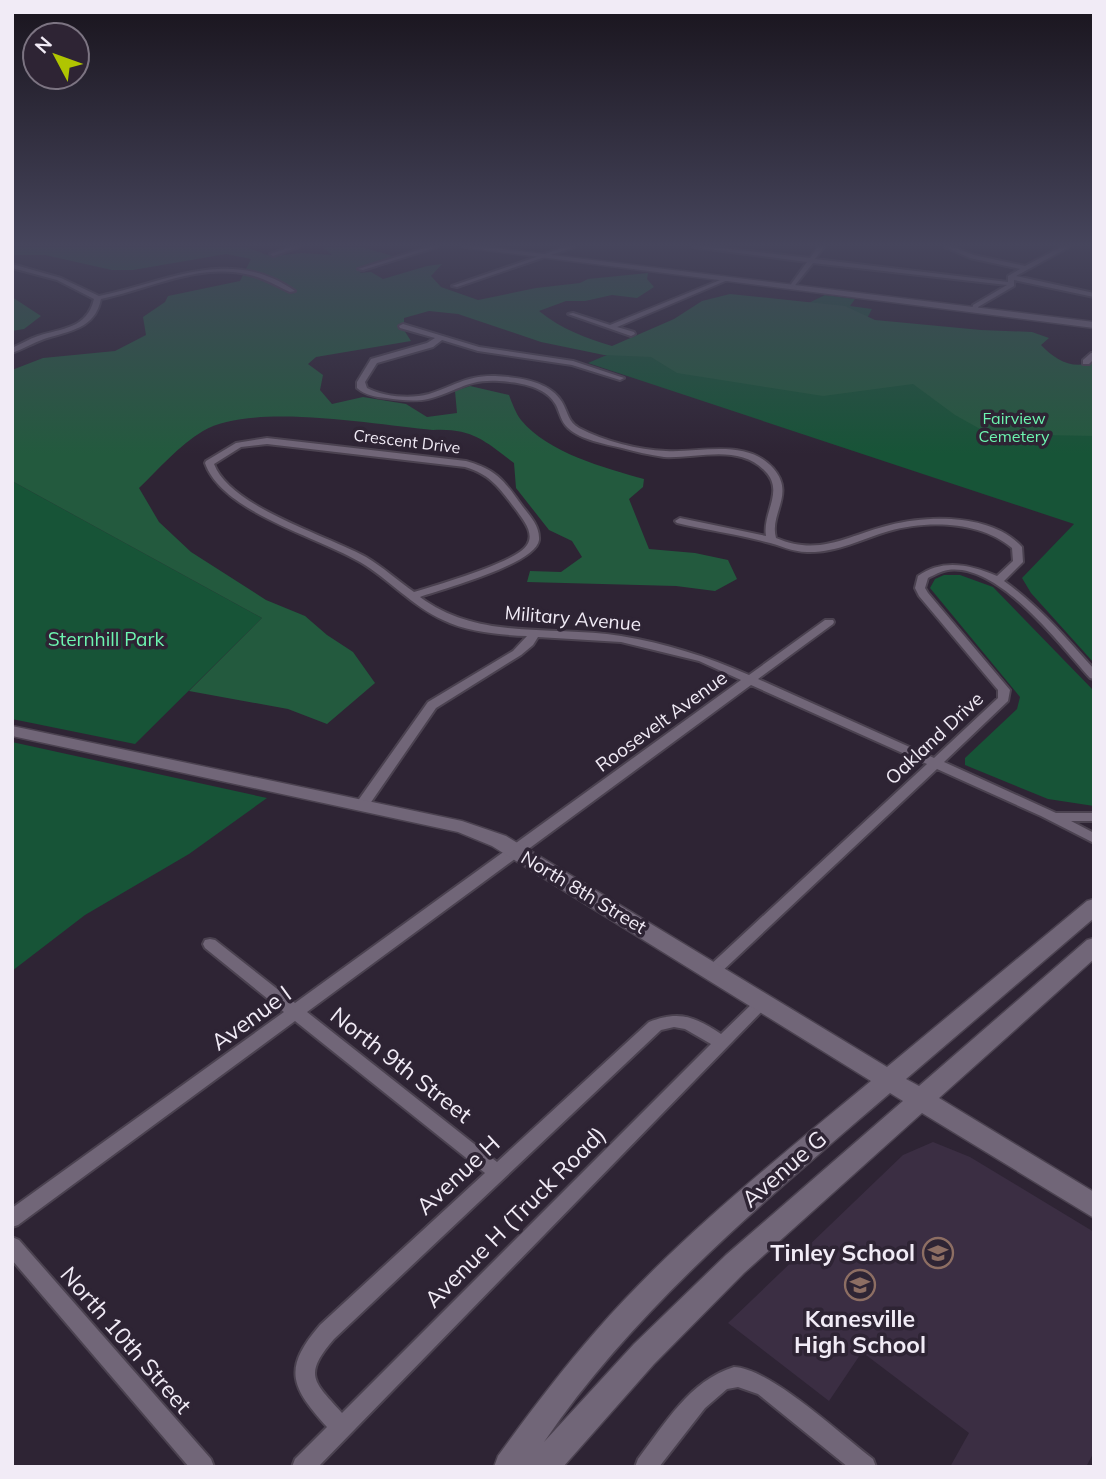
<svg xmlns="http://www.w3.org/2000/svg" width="1106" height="1479" viewBox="0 0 1106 1479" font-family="Mulish,sans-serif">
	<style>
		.built { fill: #3b2e43 }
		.green { fill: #175437 }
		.forest { fill: #235a3e }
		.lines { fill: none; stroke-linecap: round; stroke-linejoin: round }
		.street-casing { stroke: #4b4250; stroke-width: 4 }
		.secondary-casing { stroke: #4b4250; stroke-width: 3 }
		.street { fill: #716678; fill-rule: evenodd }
		.secondary { fill: #716678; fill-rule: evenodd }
		.labels { text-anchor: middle; stroke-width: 7; stroke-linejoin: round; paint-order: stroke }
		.far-park-label { font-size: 16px; fill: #6df5b0; stroke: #2e2434 }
		.far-street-label { font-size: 16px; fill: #f1ebf6; stroke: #2e2434 }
		.street-label { font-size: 19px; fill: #f1ebf6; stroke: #2e2434 }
		.park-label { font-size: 19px; fill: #6df5b0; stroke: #2e2434 }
		.near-street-label { font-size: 23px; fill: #f1ebf6; stroke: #2e2434 }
		.near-poi-label { font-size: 23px; font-weight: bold; fill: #f1ebf6; stroke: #2e2434; text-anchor: end }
	</style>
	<rect width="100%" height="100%" fill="#2e2434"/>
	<polygon class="built" points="933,1142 970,1157 1094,1232 1094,1452 1086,1467 950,1467 969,1433 862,1352 829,1401 728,1323 903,1155"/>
	<g class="green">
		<polygon points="825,295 855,299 850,306 872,309 859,333 1094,371 1094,663 1031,593 1022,578 1074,524 588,363 736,300 788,313"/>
		<polygon points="12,481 262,618 135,744 12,719"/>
		<polygon points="944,575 960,575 993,587 1094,691 1094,806 1048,799 965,765 965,758 1017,709 1020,697 930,588 935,579"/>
		<polygon points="12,742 267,798 189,854 85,915 12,971"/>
	</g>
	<g class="forest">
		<path d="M12,247H246L270,256L302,253L332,255L323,247H361L393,256L359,273L371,272L383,279L427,266L442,264L431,276L441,287L478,300L536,288L580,283L588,279L648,273L647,279L654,287L637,298L612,295L585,301H566L539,311C561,329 586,338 612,346L674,319L702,301L730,294L845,306L875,320L981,330L1032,332L1049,338L1041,345C1055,360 1074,371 1094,361V436L989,434L955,415L913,384L823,396L677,373L651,357L604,355L541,342L458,314L429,311L404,318V330L411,341L316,357L308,364L323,375L320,390L332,404L363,397L406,404L427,417L457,413L455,391L470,386L509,395C512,403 516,414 521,420C548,453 605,468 644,479L643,487L629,499L649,549L695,553L728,560L737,579L715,591L676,586L527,582L530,571L561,572L582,557L572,541L549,530L516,488L514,463C485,441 472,428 433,430C376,425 252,402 203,431C179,445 159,469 139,488L159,522L191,552L266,600L305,616L327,635L353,652L375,683L327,724L288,709L189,691L262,618L12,481V370L43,358L115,351L146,335L143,317L165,302L168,296L240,281L251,259L226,254L133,270H112L45,255H12Z"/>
		<polygon points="12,297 41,316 24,329 12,331"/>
	</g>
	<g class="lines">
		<g class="street-casing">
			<g id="street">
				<polygon points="290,247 299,247 273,256 270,254"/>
				<polygon points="428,247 437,247 363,270 358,269"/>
				<polygon points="565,247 574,247 457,287 452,286"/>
				<polygon points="693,247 712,247 810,258 818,247 824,247 815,259 1008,282 1008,276 1020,269 970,258 945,247 953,247 974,255 1025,266 1061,247 1069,247 1016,276 1094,293 1094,297 1014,280 1014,286 978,307 978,310 975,312 972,310 973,305 1007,285 813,263 792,289 789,287 807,262"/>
				<path d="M12,264L61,278L99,296C167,282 230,245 295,291L290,292C277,286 264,278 250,275C200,262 149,289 101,299C95,329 69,331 44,339C33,343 23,349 12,353V348C21,344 29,339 38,336C62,328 87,329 94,299L57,280L12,268Z"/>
				<polygon points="725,278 730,279 617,327 634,332 635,334 631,336 568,314 573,313 610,325"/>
				<path d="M403,324L479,347L573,361L624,378L620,380L572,365L478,351L442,340L433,347L377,363L365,382L367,388C384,397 411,399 429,394C454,386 467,375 495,376C518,377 550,381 562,402C568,412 568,422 579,428C604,441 638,450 666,451C700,453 746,438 773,468C796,494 769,513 776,538C820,557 848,535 890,525C930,515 992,514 1022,547L1023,562L1004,581C1039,606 1065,637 1094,669V679L1090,678C1060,645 999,563 948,570C941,571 934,575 928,578L925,588L928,593L1010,690L1008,701L944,762L1056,813H1094V821H1071L1094,833V843L1041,816L937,769L718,975L713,977L708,975L705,971L708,967L927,764L751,685L307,1012L497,1162L649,1022C680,1010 695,1017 721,1034L758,998L763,996L768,998L771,1002L318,1467H292L295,1459L327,1427C291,1387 282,1369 320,1325L485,1173L295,1021L18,1225L12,1227V1208L284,1012L205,948L203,944L205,940L210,939L215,940L295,1003L741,680L699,661L621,642L538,637L533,645L521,655L436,708L367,808H357L355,805L357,802L428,702L513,651L527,636C501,635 467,632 443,620C412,606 389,579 360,562C316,536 222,512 205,463L206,461L236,443L267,438L466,461C498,470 504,481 523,507C531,517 540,527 539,540C536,564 443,589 420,597C479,641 553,625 621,636C665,643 708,657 749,675L825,620H833L834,622L833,624L758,679L934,758L998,698V690L919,596L915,588L918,576C943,558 971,565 997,576L1013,561L1012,548C981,521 927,520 889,531C862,539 836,553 807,552C792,552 780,545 766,542C736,534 706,530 677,523L675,521L680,518L766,536C762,513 785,491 765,471C739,443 696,459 664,457C650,455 636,452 622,448C605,444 581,440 568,428C561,422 560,413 556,405C546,386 518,382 499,381C465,379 458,392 428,399C415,402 400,400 386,398C375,397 365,395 357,388V382L371,359L427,343L435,338L400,328L399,326ZM267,444L465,467C492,475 500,489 517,511C523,520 535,533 527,545C517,562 436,585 414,592C398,581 383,567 366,557C326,535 230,507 214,464L241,447ZM674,1027L685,1029L711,1044L342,1413C313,1381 303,1375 334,1339L661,1030Z"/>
				<polygon points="1091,353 1094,353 1094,359 1089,364 1083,364 1083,360"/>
				<polygon points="12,1237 19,1240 211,1459 214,1467 189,1467 12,1260"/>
				<path d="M734,1367C770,1368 842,1436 873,1459L876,1467H848L758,1394L738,1387L727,1389L705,1408L659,1467H635L638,1459C665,1424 689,1381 734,1367Z"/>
			</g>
		</g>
		<g class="secondary-casing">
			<g id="secondary">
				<polygon points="462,247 487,247 1094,322 1094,328"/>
				<path d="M12,726L462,821L506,836L887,1067L1087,901L1094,899V918L906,1079L919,1086L1087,940L1094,938V959L939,1098L1094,1192V1218L922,1113L744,1273L654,1364L563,1467H494L498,1456C529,1413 561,1371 596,1331C677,1238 776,1160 871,1081L492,846L458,832L12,736ZM890,1093L903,1101L726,1255L634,1344L544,1442C637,1306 766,1200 890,1093Z"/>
			</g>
		</g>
		<use href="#street" class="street"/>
		<use href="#secondary" class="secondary"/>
	</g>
	<linearGradient id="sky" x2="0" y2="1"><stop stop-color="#19141d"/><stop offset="0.54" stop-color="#46455c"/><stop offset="1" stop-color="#46455c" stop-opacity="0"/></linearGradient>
	<rect width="1106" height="454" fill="url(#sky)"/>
	<defs>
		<g id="school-ring" transform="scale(1.575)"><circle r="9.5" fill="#2e2434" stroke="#8d6e63" stroke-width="1.5"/><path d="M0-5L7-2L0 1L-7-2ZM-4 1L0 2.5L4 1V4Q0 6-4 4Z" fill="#8d6e63"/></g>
	</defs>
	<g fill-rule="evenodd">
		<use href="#school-ring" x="938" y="1253"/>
		<use href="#school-ring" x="860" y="1285"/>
	</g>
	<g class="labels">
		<g class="far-park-label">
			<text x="1014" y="424">Fairview<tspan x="1014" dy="18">Cemetery</tspan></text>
		</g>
		<g class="far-street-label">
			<text transform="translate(407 441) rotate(7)" y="6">Crescent Drive</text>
		</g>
		<g class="street-label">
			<text transform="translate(573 618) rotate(5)" y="7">Military Avenue</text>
			<text transform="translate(661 721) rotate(-36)" y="7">Roosevelt Avenue</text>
			<text transform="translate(934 738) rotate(-43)" y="7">Oakland Drive</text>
			<text transform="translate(584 892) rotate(31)" y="7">North 8th Street</text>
		</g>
		<g class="park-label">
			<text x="106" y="646">Sternhill Park</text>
		</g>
		<g class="near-street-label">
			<text transform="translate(251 1018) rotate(-36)" y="8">Avenue I</text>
			<text transform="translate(401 1065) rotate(38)" y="8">North 9th Street</text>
			<text transform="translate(784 1169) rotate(-41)" y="8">Avenue G</text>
			<text transform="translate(458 1175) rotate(-43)" y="8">Avenue H</text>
			<text transform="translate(515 1217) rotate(-45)" y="8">Avenue H (Truck Road)</text>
			<text transform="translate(126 1340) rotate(49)" y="8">North 10th Street</text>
		</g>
		<g class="near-poi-label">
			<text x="915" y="1261">Tinley School</text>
			<text x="860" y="1327" text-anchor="middle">Kanesville<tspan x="860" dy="26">High School</tspan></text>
		</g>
	</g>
	<rect width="1106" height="1479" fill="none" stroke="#f1ebf6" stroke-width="28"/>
	<g transform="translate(56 56) rotate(311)"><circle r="33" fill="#2e2434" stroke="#7c7482" stroke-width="2"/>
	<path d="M0-5L12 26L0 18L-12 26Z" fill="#b0c501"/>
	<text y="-10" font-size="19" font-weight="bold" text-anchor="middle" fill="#f1ebf6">N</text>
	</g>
</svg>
